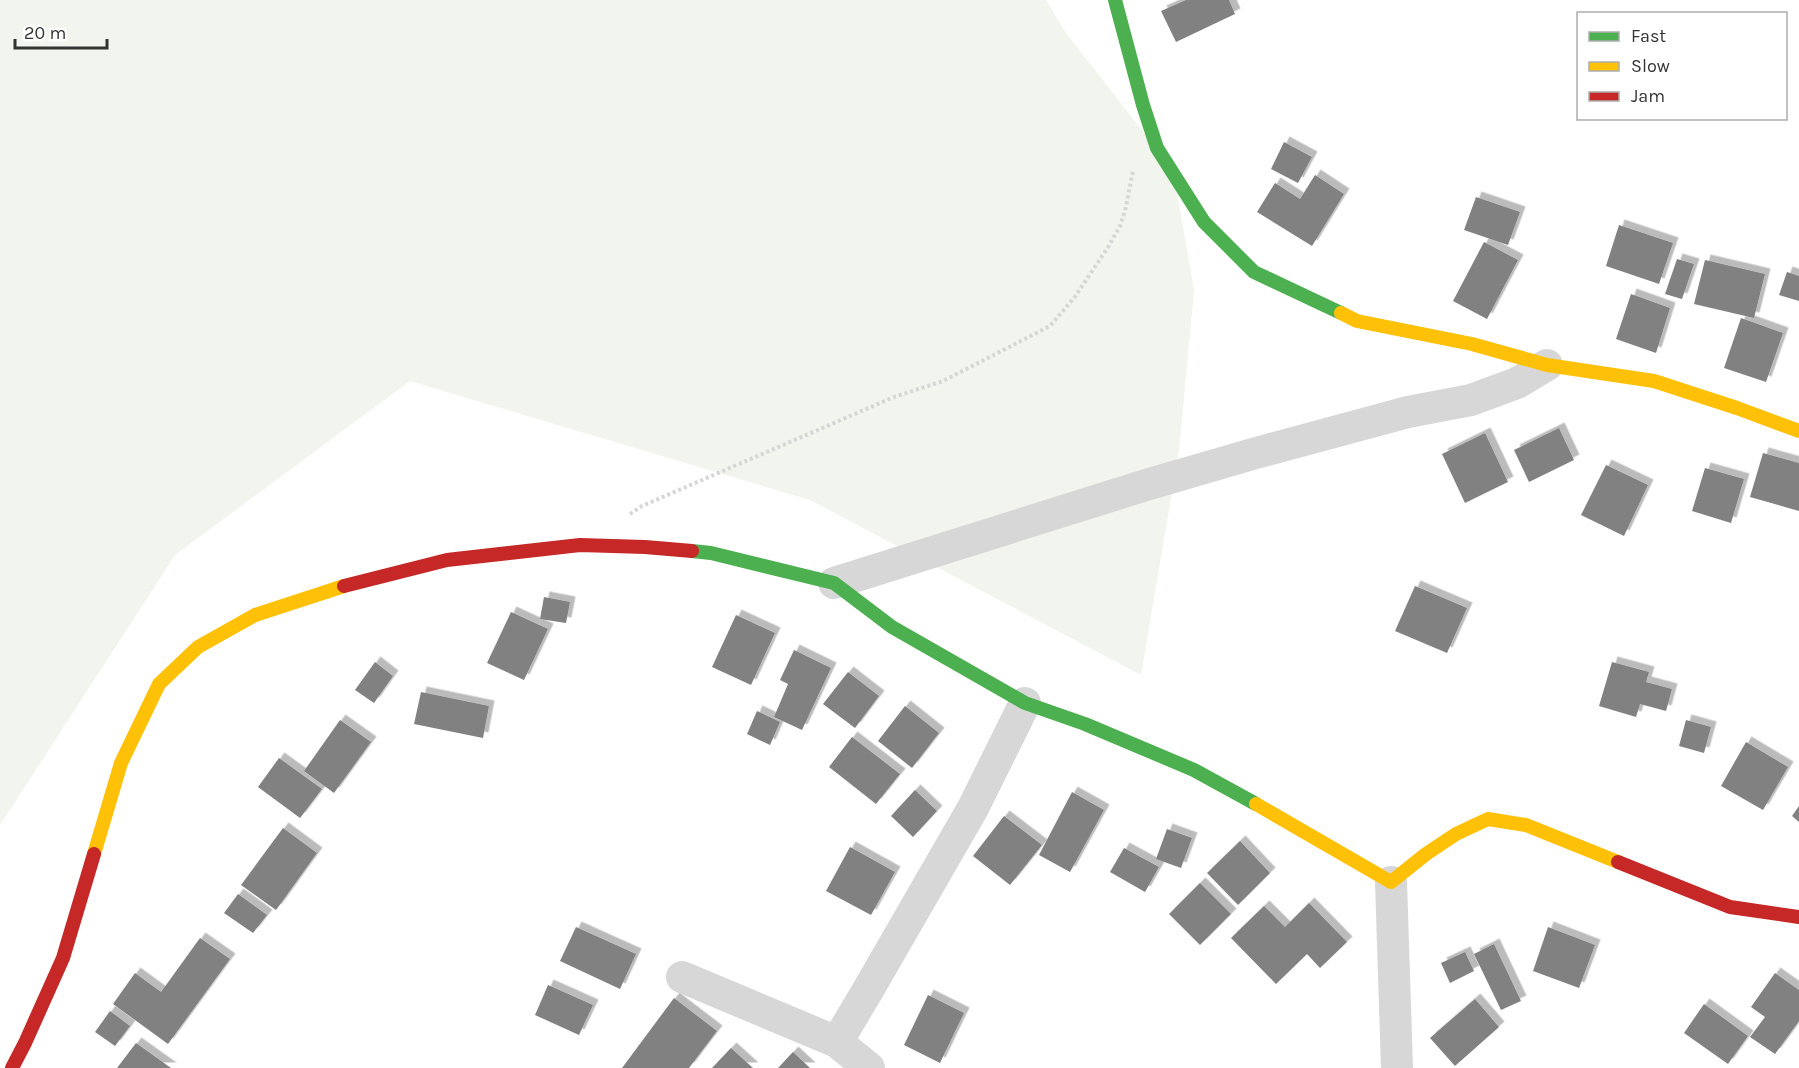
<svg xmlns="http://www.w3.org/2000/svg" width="1799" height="1068" viewBox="0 0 1799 1068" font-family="Karla,sans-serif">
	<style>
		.green { fill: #f1f5ed }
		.building { fill: #818181; filter: url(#shadow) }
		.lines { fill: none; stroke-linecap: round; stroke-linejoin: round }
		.path { stroke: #d6d6d6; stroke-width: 4; stroke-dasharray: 3 3; stroke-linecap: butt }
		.street { stroke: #d7d7d7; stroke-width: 32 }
		.fast { stroke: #4caf50; stroke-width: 14 }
		.slow { stroke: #ffc107; stroke-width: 14 }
		.jam { stroke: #c62828; stroke-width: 14 }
	</style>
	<defs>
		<filter id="shadow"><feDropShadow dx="5.5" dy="-5.5" stdDeviation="0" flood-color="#0004"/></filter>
	</defs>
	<rect width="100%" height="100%" fill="#fff"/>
	<polygon class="green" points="0,0 1046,0 1066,33 1173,170 1194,290 1179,451 1141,675 810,500 410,381 175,555 0,825"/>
	<g class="building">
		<polygon points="1186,0 1229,0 1235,14 1176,42 1161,11"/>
		<polygon points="1284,142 1312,157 1298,183 1271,169"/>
		<polygon points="1315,175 1344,194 1312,246 1257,212 1275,183 1300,199"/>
		<polygon points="1476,197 1520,212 1508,245 1464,230"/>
		<polygon points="1619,225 1673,243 1659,284 1606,266"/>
		<polygon points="1484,242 1518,260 1487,319 1453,301"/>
		<polygon points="1677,259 1694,264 1682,299 1665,294"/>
		<polygon points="1705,260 1765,274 1754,318 1694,304"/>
		<polygon points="1787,272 1799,276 1799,301 1779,295"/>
		<polygon points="1631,294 1670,308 1656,353 1616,339"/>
		<polygon points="1741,318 1783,333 1766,382 1724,368"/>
		<polygon points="1559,428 1574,460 1529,482 1514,450"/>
		<polygon points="1485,433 1508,482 1465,503 1442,454"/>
		<polygon points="1763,453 1799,463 1799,511 1750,497"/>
		<polygon points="1606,465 1648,485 1624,536 1581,515"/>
		<polygon points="1705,468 1744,479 1731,523 1692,511"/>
		<polygon points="1415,586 1467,608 1447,653 1395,631"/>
		<polygon points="544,597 570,602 566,623 540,619"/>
		<polygon points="511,612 548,629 524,680 487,663"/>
		<polygon points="736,615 775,633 751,685 712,667"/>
		<polygon points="794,650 831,668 802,730 774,717 788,684 780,680"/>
		<polygon points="375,662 393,676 374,703 355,690"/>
		<polygon points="1612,662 1649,672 1646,682 1672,689 1666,711 1640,704 1636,717 1599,706"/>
		<polygon points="848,672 879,696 855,728 823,704"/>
		<polygon points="421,692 489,706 483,738 414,724"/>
		<polygon points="905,706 939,733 912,768 878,741"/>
		<polygon points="757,711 780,722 770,745 747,734"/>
		<polygon points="340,720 371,742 334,793 304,771"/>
		<polygon points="1686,720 1711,727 1704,753 1679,746"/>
		<polygon points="852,737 900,774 876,804 829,767"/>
		<polygon points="1746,742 1788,767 1763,810 1721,786"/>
		<polygon points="279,758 322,789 300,818 258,787"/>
		<polygon points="915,790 937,811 913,837 891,816"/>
		<polygon points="1072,792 1104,810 1070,872 1039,855"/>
		<polygon points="1799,806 1799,822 1792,816"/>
		<polygon points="1004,816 1042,845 1010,885 973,856"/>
		<polygon points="283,828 317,853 276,910 241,885"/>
		<polygon points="1167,829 1192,838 1181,868 1156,859"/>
		<polygon points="1240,841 1270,873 1238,905 1207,873"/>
		<polygon points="850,847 895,872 871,915 826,891"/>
		<polygon points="1124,848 1159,867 1145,892 1110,872"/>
		<polygon points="1200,883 1231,914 1200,945 1169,914"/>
		<polygon points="238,894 267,915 253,933 224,913"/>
		<polygon points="1309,903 1347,942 1320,968 1307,954 1276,984 1231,938 1264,906 1285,927"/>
		<polygon points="576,927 636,954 620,989 560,961"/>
		<polygon points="1548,927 1595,945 1579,988 1533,971"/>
		<polygon points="200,938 230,959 168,1044 113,1004 135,973 161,992"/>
		<polygon points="1494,944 1521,1001 1501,1010 1474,954"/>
		<polygon points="1465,952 1474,971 1450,983 1441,963"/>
		<polygon points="1775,973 1799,990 1799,1021 1775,1054 1750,1037 1765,1017 1751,1007"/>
		<polygon points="548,985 593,1005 579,1035 535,1015"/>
		<polygon points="928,995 964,1013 940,1063 904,1045"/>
		<polygon points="674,998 717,1031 689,1068 622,1068"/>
		<polygon points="1475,999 1499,1027 1455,1066 1430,1038"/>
		<polygon points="1704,1004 1748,1036 1728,1064 1684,1033"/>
		<polygon points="110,1011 130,1026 115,1046 95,1032"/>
		<polygon points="136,1043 171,1068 117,1068"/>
		<polygon points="731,1048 753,1068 712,1068"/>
		<polygon points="793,1052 810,1068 778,1068"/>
	</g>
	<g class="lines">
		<polyline class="path" points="630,514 642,506 894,397 943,381 1050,326 1074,298 1107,249 1120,226 1125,211 1133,171"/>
		<g class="street">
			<polyline points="834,583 1146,485 1256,453 1408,412 1471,400 1517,383 1547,365"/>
			<polyline points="1391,882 1397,1068"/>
			<polyline points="682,977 837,1042 869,1068"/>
			<polyline points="837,1042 868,990 973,808 1025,703"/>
		</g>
		<g class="fast">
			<polyline points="1115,0 1143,105 1157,148 1204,222 1254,272 1341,313"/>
			<polyline points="692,551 711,553 834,583 892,627 1025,703 1085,724 1194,770 1256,804"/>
		</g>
		<g class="slow">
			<polyline points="1341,313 1357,321 1472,344 1547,365 1654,381 1737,408 1799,431"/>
			<polyline points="1256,804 1391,882 1426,854 1456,834 1488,819 1526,825 1618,862"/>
			<polyline points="94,854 121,763 159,684 198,647 255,615 344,586"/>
		</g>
		<g class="jam">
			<polyline points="344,586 447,560 580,545 645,547 692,551"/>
			<polyline points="1618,862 1730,907 1799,917"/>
			<polyline points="12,1068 25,1043 63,958 94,854"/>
		</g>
	</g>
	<rect x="1577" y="12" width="210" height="108" fill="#ffffff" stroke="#adadad" stroke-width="1.5"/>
	<rect x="1589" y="32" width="30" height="9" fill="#4caf50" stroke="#adadad" stroke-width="1.5"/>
	<text x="1631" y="42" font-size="18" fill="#333333">Fast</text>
	<rect x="1589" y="62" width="30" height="9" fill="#ffc107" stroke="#adadad" stroke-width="1.5"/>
	<text x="1631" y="72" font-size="18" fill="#333333">Slow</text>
	<rect x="1589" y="92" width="30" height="9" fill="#c62828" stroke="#adadad" stroke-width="1.5"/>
	<text x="1631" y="102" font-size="18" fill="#333333">Jam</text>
	<path d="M15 39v9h92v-9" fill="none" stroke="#333333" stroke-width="3"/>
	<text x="24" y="39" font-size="18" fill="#333333" stroke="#ffffff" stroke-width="4.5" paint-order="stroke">20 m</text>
</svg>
